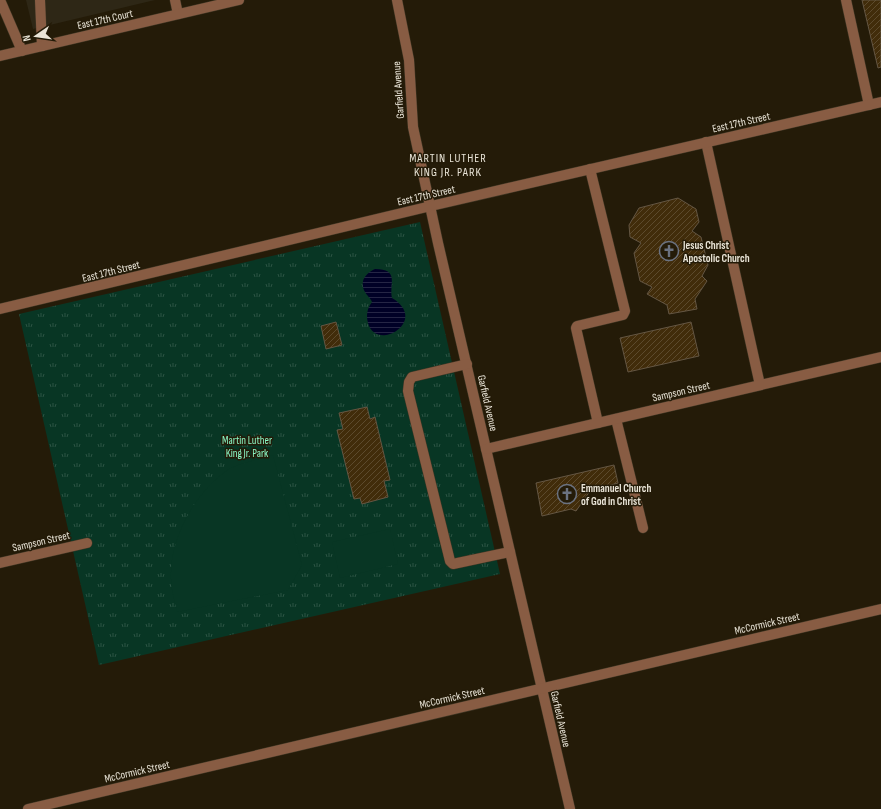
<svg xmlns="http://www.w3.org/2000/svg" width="881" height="809" viewBox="0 0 881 809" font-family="'Sofia Sans Condensed',sans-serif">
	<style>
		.education { fill: #2e2716 }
		.grass { fill: url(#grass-tufts) }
		.pitch { fill: #083624 }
		.water { fill: url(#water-rules) }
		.building { fill: url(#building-hatch); stroke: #645643 }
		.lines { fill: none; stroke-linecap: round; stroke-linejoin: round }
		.minor-casing { stroke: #403725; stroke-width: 11 }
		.minor { stroke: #885c43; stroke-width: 10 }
		.labels { text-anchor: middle; stroke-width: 3; stroke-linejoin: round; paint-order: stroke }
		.street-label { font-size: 11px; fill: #e9e4d7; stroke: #241b08 }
		.poi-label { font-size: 11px; font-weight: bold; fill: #e9e4d7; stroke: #241b08; text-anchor: start }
		.park-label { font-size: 11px; fill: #8af8c6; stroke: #241b08 }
		.neighbourhood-label { font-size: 12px; letter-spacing: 1px; fill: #e9e4d7; stroke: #241b08 }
	</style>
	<defs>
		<pattern id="grass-tufts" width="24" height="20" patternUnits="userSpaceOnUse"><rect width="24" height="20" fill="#083624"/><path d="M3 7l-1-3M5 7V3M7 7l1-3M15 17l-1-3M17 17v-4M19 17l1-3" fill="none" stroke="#2c5343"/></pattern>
		<pattern id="water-rules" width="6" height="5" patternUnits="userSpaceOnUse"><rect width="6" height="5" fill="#000026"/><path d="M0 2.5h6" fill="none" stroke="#252545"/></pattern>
		<pattern id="building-hatch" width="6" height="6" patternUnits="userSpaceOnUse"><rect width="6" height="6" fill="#412c0a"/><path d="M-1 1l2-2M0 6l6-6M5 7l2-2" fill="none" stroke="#5c4a2d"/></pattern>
	</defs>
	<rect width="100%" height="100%" fill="#241b08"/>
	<polygon class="education" points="26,0 155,0 33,29"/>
	<polygon class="grass" points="420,222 500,574 99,665 19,314"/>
	<g class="pitch">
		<path d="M273,455L302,565L288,590L177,612C175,601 171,590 171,579C169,538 196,491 229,469C237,464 263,458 273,455Z"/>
		<polygon points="390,529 398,564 340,578 332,542"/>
	</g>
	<path class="water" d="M375,269C400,269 389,284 392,298C430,321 376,353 368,323C366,315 367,309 372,302C370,297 367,296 365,292C359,281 366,273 375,269Z"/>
	<g class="building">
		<polygon points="862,0 881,0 881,67 878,68"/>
		<polygon points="678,198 696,209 699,222 692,231 701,237 708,265 702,276 707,281 695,299 697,309 669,314 667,305 647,294 652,287 640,281 634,253 641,243 630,237 629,225 639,208"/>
		<polygon points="336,322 342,345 326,349 321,326"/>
		<polygon points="691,322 699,356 628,372 620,338"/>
		<polygon points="367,407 370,419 375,417 390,480 384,481 388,497 362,504 360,498 354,499 337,430 343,429 339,413"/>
		<polygon points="614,465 618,483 590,491 576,511 571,509 542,516 536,483"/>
	</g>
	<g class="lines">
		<g class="minor-casing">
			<g id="minor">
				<polyline points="0,0 22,51"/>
				<polyline points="40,0 42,46"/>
				<polyline points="175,0 178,14"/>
				<polyline points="397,0 409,60 413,127 438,243 570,809"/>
				<polyline points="846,0 869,105"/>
				<polyline points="0,56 239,0"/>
				<polyline points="706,142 760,385"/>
				<polyline points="590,169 625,311 623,315 577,326 576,328 598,423"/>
				<polyline points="0,309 431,206 881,102"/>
				<polyline points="467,364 412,377 409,382 408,391 450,561 453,564 510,552"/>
				<polyline points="616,419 643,528"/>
				<polyline points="486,449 881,357"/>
				<polyline points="0,563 87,543"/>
				<polyline points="28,809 881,609"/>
			</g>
		</g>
		<use href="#minor" class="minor"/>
	</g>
	<defs>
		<g id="church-ring" transform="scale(1)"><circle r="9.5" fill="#241b08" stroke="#6b7280" stroke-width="1.5"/><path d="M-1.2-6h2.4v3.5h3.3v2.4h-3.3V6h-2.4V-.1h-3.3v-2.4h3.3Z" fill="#6b7280"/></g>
	</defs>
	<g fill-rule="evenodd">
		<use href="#church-ring" x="669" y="251"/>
		<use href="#church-ring" x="567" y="494"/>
	</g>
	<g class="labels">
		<g class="street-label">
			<text transform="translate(105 19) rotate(-13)" y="4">East 17th Court</text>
			<text transform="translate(398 90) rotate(-94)" y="4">Garfield Avenue</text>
			<text transform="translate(741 122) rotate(-13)" y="4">East 17th Street</text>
			<text transform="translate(426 195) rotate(-13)" y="4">East 17th Street</text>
			<text transform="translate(111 271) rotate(-14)" y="4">East 17th Street</text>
			<text transform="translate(681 391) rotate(-13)" y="4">Sampson Street</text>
			<text transform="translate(488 403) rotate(77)" y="4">Garfield Avenue</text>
			<text transform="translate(41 541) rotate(-13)" y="4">Sampson Street</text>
			<text transform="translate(767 623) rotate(-13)" y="4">McCormick Street</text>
			<text transform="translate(452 697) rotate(-13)" y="4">McCormick Street</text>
			<text transform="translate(561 719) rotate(77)" y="4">Garfield Avenue</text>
			<text transform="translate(137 771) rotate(-13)" y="4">McCormick Street</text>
		</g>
		<g class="poi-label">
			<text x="683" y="249">Jesus Christ<tspan x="683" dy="13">Apostolic Church</tspan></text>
			<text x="581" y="492">Emmanuel Church<tspan x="581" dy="13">of God in Christ</tspan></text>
		</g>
		<g class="park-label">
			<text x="247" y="444">Martin Luther<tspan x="247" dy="13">King Jr. Park</tspan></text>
		</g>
		<g class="neighbourhood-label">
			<text x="448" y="162">MARTIN LUTHER<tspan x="448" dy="14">KING JR. PARK</tspan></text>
		</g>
	</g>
	<g transform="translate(36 36) rotate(257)" stroke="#241b08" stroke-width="3" paint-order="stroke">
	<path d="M0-3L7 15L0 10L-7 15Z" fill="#e9e4d7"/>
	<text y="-6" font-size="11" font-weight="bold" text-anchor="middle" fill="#e9e4d7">N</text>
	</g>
</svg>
